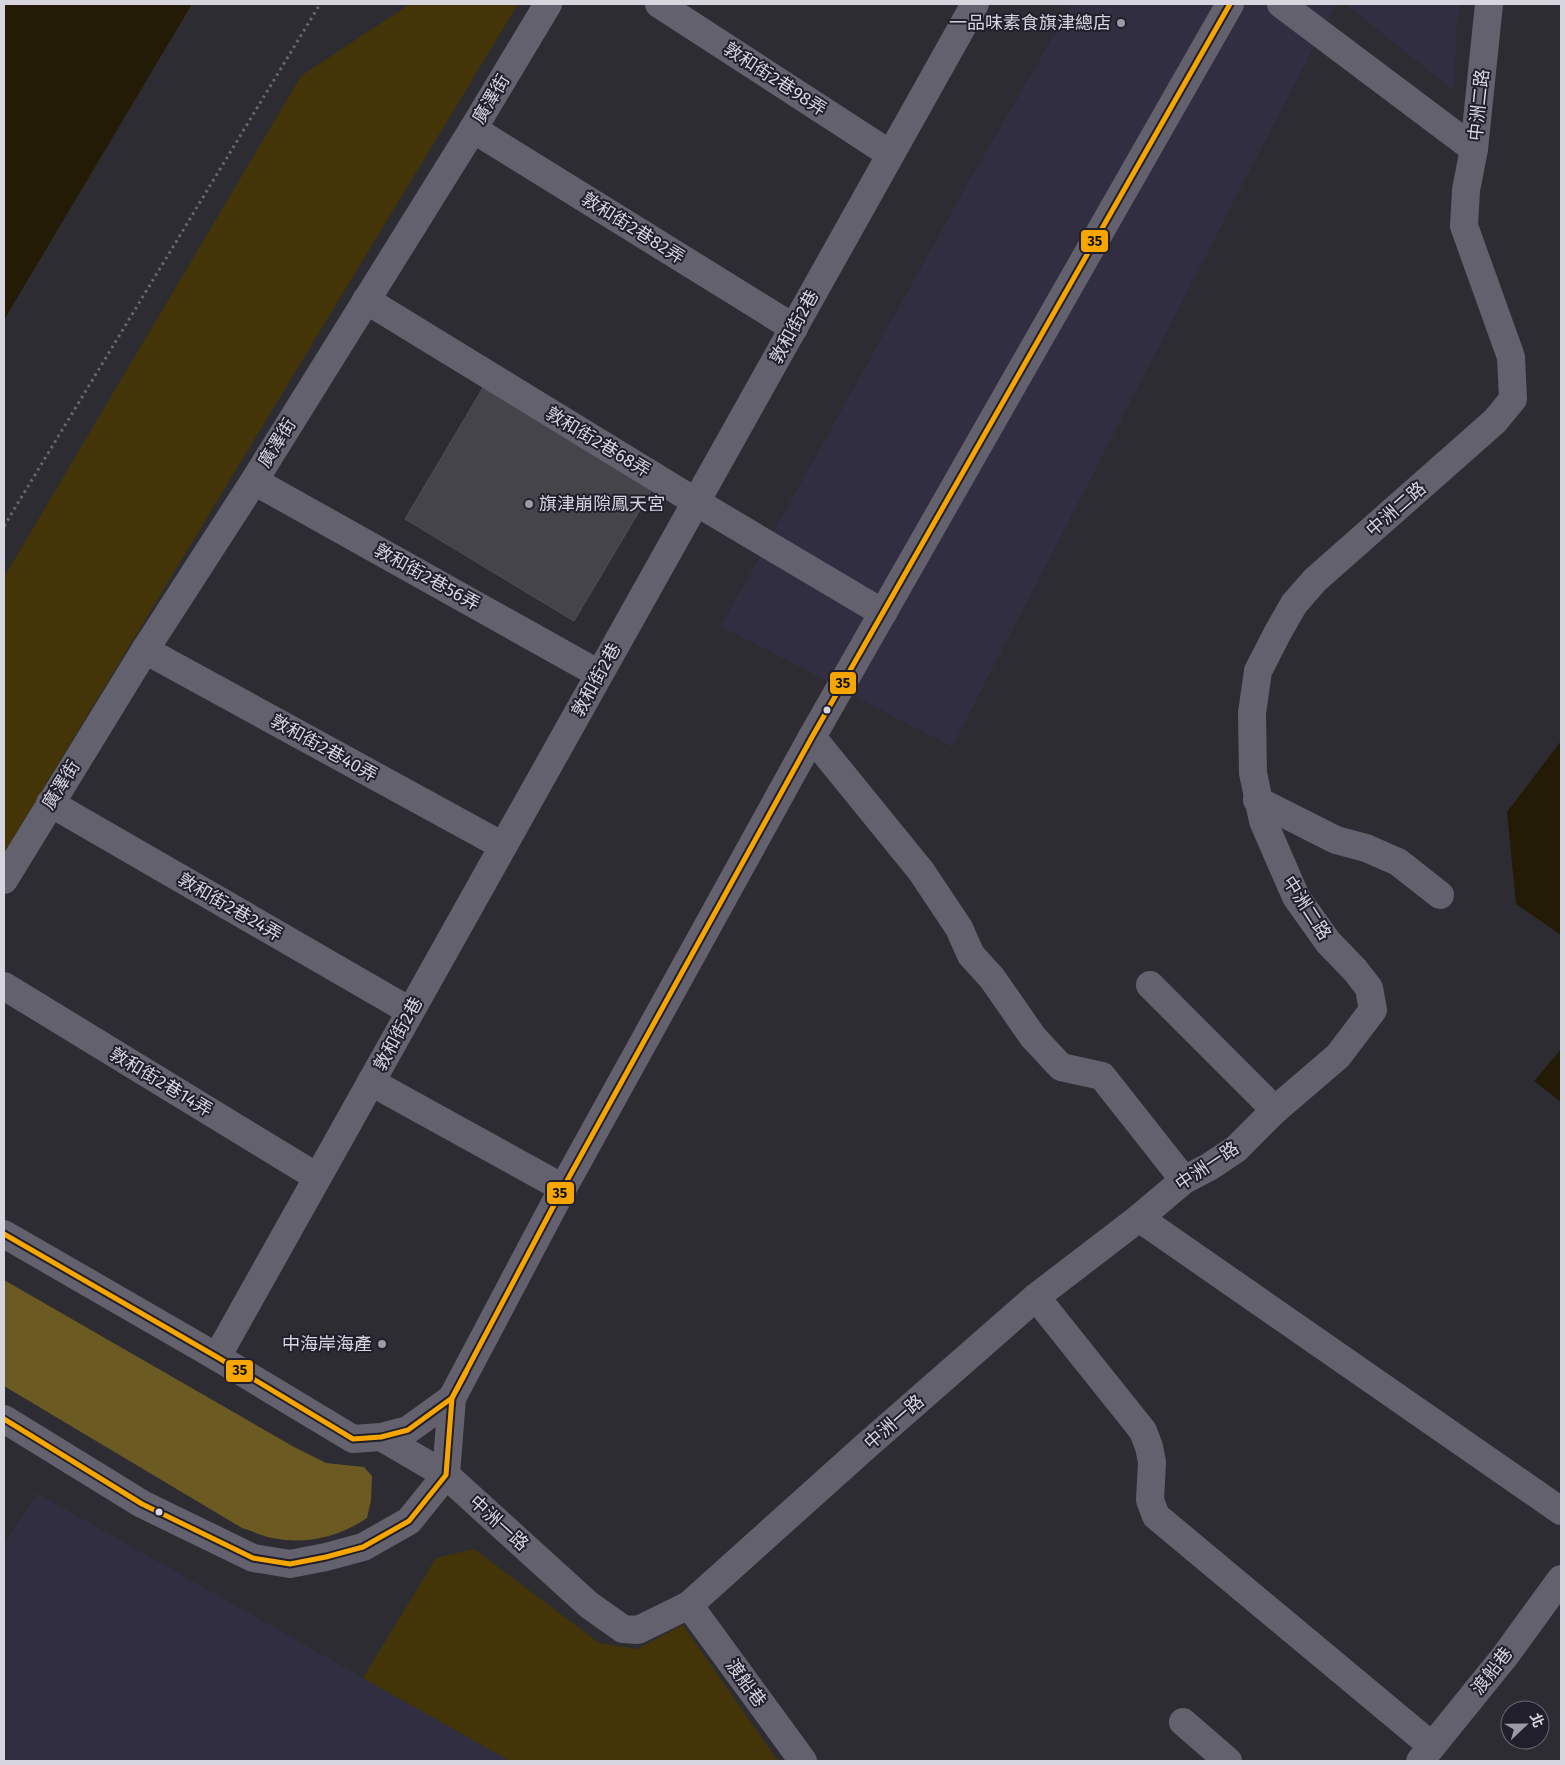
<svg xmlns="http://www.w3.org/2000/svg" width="1565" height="1765" viewBox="0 0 1565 1765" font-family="'Fira Sans','Noto Sans TC',sans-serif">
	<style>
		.built { fill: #302e40 }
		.green { fill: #433507 }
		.forest { fill: #6c5a23 }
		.water { fill: #231b06 }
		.building { fill: #45444a; stroke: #515057 }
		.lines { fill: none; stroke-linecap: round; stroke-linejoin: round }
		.path { stroke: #696872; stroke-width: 3; stroke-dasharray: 2.5 4; stroke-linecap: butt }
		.minor { stroke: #63616e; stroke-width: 28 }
		.bus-1-casing { stroke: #211f2c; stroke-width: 9 }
		.bus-1 { stroke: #f7a600; stroke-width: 5 }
		.poi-dot { fill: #9c9aa3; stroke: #211f2c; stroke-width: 2 }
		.bus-dot { fill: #d7d6df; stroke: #211f2c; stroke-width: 2 }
		.labels { text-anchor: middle; stroke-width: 4; stroke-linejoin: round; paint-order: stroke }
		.poi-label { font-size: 18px; fill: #d7d6df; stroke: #211f2c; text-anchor: end }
		.street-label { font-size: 18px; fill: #d7d6df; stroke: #211f2c }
		.line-badge { stroke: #211f2c; stroke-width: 2 }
		.pale-badge-label { font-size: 14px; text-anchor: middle; font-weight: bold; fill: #111 }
	</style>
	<rect width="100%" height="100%" fill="#2d2c33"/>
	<g class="built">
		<polygon points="1072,4 1336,4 952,747 721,626 972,176"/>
		<polygon points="1346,4 1460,4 1457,21 1454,91"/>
		<polygon points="37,1493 510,1761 4,1761 4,1545"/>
	</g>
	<g class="green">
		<polygon points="410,4 518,4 4,853 4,577 301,76"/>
		<polygon points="474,1549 599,1643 637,1649 683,1625 778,1761 510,1761 363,1678 436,1558"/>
	</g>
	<path class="forest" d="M4,1280L294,1447L326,1463L364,1467L372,1476L371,1500L367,1518C339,1537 306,1545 272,1538C262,1536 252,1531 242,1528L4,1386Z"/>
	<g class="water">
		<polygon points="4,4 192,4 4,320"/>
		<polygon points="1561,741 1561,935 1516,904 1507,812"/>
		<polygon points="1561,1049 1561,1102 1534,1081"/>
	</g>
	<polygon class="building" points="484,386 653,488 574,621 405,519"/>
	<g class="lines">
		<polyline class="path" points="4,526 320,4"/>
		<g class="minor">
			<polyline points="659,4 890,154"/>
			<polyline points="1281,4 1474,149"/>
			<polyline points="473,129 794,328"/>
			<polyline points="366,300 696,502 883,613"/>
			<polyline points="254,481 599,674"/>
			<polyline points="145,650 503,846"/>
			<polyline points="812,737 921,871 959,928 971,955 992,978 1033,1037 1061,1067 1102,1076 1184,1180"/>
			<polyline points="1257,800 1336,840 1366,848 1398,862 1440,895"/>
			<polyline points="50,803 410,1011"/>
			<polyline points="4,880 145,650 254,481 473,129 548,4"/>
			<polyline points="1150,985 1275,1110"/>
			<polyline points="4,986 317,1177"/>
			<polyline points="371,1082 563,1188"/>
			<polyline points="1139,1218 1561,1511"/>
			<polyline points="4,1234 217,1357 353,1439 381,1437 408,1430 452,1398 563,1188 812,737 1230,4"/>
			<polyline points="1036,1297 1143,1431 1149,1447 1152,1462 1150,1500 1156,1516 1432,1746"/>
			<polyline points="217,1357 975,4"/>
			<polyline points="4,1419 142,1504 253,1558 290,1564 326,1557 363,1547 409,1521 446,1475 452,1398"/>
			<polyline points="381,1437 446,1475 589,1605 623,1629 638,1630 689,1605 866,1446 1036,1297 1139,1218 1184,1180 1209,1167 1236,1149 1275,1110 1338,1056 1373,1010 1369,988 1355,970 1328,942 1296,897 1263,821 1253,773 1252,713 1258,671 1278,632 1294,604 1315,580 1495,421 1513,399 1511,357 1464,226 1466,190 1474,149 1489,4"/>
			<polyline points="689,1605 803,1761"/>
			<polyline points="1183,1722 1228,1761"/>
			<polyline points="1420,1761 1505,1656 1561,1579"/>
		</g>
		<g class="bus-1-casing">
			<g id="bus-1">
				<polyline points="4,1234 217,1357 353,1439 381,1437 408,1430 452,1398 466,1372"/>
				<polyline points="4,1419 142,1504 253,1558 290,1564 326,1557 363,1547 409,1521 446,1475 452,1398 563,1188 812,737 1230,4"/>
			</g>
		</g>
		<use href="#bus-1" class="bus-1"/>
	</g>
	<g class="poi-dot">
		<circle cx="1121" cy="23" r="5"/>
		<circle cx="529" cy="504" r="5"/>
		<circle cx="382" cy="1344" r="5"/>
	</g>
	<g class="bus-dot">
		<circle cx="827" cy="710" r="4.5"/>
		<circle cx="159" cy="1512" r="4.5"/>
	</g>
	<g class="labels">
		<g class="poi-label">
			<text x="1111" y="29">一品味素食旗津總店</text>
			<text x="539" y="510" text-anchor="start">旗津崩隙鳳天宮</text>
			<text x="372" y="1350">中海岸海產</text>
		</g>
		<g class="street-label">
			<text transform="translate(775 79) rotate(33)" y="6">敦和街2巷98弄</text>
			<text transform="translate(491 99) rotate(-59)" y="6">廣澤街</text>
			<text transform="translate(1479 105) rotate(-84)" y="6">中洲二路</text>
			<text transform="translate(633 228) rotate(32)" y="6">敦和街2巷82弄</text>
			<text transform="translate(794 327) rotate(-61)" y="6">敦和街2巷</text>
			<text transform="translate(598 442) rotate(31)" y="6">敦和街2巷68弄</text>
			<text transform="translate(277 443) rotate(-58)" y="6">廣澤街</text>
			<text transform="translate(1396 509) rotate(-41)" y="6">中洲二路</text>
			<text transform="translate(427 577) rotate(29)" y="6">敦和街2巷56弄</text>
			<text transform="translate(596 680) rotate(-61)" y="6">敦和街2巷</text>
			<text transform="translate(324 748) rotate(29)" y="6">敦和街2巷40弄</text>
			<text transform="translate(61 785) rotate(-58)" y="6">廣澤街</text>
			<text transform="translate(230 907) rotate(30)" y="6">敦和街2巷24弄</text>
			<text transform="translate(1307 908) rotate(57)" y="6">中洲二路</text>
			<text transform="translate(398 1034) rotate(-61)" y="6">敦和街2巷</text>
			<text transform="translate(161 1082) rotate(31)" y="6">敦和街2巷14弄</text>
			<text transform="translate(1207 1166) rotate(-34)" y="6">中洲一路</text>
			<text transform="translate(894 1422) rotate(-41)" y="6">中洲一路</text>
			<text transform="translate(499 1523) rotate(42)" y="6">中洲一路</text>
			<text transform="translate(1492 1671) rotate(-52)" y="6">渡船巷</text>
			<text transform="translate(746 1683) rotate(54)" y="6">渡船巷</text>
		</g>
	</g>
	<g class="line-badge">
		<rect x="1080" y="229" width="29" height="24" rx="5" fill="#f7a600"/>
		<rect x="829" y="671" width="28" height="24" rx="5" fill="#f7a600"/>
		<rect x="546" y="1181" width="29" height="24" rx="5" fill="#f7a600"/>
		<rect x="225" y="1359" width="29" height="24" rx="5" fill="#f7a600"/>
	</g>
	<g class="pale-badge-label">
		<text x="1095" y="246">35</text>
		<text x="843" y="688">35</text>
		<text x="560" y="1198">35</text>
		<text x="240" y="1375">35</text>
	</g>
	<rect width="1565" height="1765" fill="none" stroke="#d7d6df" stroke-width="10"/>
	<g transform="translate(1525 1725) rotate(68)"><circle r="24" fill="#211f2c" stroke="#6a6874"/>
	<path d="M0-4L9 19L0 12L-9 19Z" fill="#9c9aa3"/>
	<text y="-8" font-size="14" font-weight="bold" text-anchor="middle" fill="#d7d6df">北</text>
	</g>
</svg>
